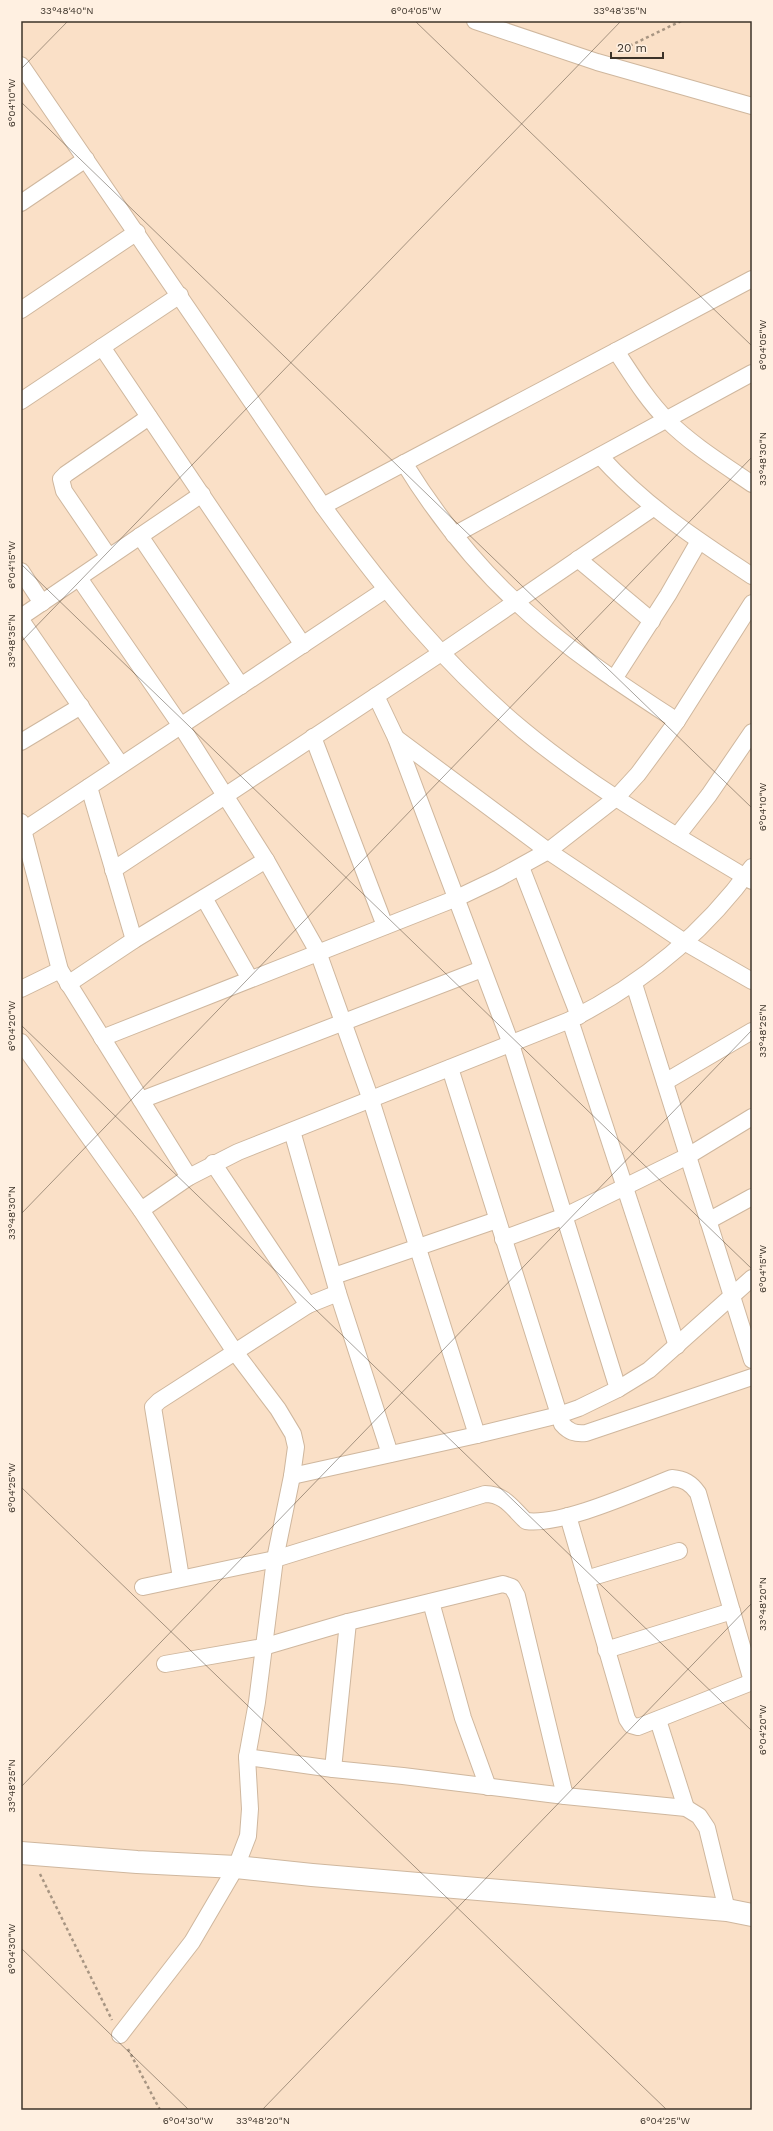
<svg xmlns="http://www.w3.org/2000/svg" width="773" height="2131" viewBox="0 0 773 2131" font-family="'Work Sans',sans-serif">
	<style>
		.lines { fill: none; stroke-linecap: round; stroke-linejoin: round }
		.street-casing { stroke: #cfb79e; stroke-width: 18 }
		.secondary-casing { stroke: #cfb79e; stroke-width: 24 }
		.path { stroke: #a79582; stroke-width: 2.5; stroke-dasharray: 3 3; stroke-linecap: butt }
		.street { stroke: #fff; stroke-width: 16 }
		.secondary { stroke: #fff; stroke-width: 22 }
		.ticks { fill: none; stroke: #3c3329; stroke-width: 1; stroke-opacity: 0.45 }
		.neatline { fill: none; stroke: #3c3329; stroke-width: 1.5 }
		.ticks-label { font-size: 10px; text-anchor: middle; fill: #3c3329 }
	</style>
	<rect width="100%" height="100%" fill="#fae0c7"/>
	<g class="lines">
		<g class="street-casing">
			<g id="street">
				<polyline points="475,21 597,62 752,106"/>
				<path d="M21,65L323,506C384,590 443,663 523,730C594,789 674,834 752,881"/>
				<polyline points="21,203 86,159"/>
				<polyline points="21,310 137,232"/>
				<polyline points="102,347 303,645"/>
				<path d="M616,351C632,375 647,400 667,420C692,445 723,464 752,484"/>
				<polyline points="21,401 180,295"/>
				<path d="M600,456C646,507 695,538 752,576"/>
				<path d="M404,463C443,526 490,583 548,630C588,663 633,692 677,721"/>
				<polyline points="323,506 752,279"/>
				<polyline points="454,535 752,373"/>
				<polyline points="140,536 241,686"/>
				<polyline points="109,557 64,491 61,479 66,474 149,417"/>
				<polyline points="578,559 652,621"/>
				<polyline points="21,571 42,603"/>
				<polyline points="79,578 181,726 266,860 318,952 371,1100 477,1435"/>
				<polyline points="21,617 202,494"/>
				<polyline points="21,620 121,765"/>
				<polyline points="614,679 668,595 699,541"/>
				<polyline points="376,696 396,738 511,1044 618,1389"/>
				<polyline points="313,737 385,926"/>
				<polyline points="396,738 548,851 686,943 752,981"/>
				<polyline points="21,742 81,706"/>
				<polyline points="89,787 134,940"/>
				<polyline points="21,822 60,970 189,1177"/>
				<polyline points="21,832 385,590"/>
				<polyline points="677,836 709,795 752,732"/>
				<polyline points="521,867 579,1016"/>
				<polyline points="113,870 441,653 653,508"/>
				<polyline points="204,898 250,979"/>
				<polyline points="68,984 134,940 266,860"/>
				<polyline points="634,984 752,1360"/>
				<polyline points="21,989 60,970"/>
				<polyline points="570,1020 677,1346"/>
				<polyline points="102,1038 457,898 499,878 548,851 616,798 638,774 677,721 752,603"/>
				<polyline points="21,1042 141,1210 235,1352 278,1409 293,1434 296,1447 292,1476 275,1559 257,1702 247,1757 250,1809 248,1836 236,1867 192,1942 120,2035"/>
				<path d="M450,1068L562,1424C569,1432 575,1434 586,1433L752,1377"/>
				<polyline points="665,1082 752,1031"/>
				<polyline points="141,1100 482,969"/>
				<polyline points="292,1131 338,1293 390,1454"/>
				<polyline points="213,1163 308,1305"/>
				<path d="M141,1210L189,1177L238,1152L570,1020C644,983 704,933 752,867"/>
				<polyline points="708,1221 752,1197"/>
				<polyline points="503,1239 565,1216 688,1156 752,1117"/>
				<polyline points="334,1276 497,1220"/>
				<polyline points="292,1476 477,1435 559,1415 579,1408 618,1389 649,1370 752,1278"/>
				<polyline points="568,1516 627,1719 631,1725 638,1727 752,1682"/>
				<polyline points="181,1578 153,1407 159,1401 308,1305 338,1293"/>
				<polyline points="586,1579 679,1551"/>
				<path d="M143,1587L275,1559L485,1494C505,1494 513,1509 526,1521C561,1526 636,1492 672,1478C684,1479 691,1483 698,1493L752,1681"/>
				<polyline points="431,1602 463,1718 488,1787"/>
				<polyline points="606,1650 732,1611"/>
				<polyline points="165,1664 263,1647 348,1622 503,1584 512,1587 517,1596 565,1796"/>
				<polyline points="658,1720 686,1808"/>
				<polyline points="247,1757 333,1769 403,1776 565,1796 686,1808 699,1816 707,1828 727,1910"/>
				<polyline points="333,1769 348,1622"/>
			</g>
		</g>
		<g class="secondary-casing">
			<polyline id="secondary" points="21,1853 137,1862 236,1867 312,1875 727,1910 752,1915"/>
		</g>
		<g class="path">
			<polyline points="619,51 681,21"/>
			<polyline points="40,1874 112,2020"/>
			<polyline points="128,2049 160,2110"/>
		</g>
		<use href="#street" class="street"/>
		<use href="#secondary" class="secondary"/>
	</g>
	<path class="ticks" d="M415,21L752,346M21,69L68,21M21,102L752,808M21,564L752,1269M21,642L621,21M21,1025L752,1731M21,1214L752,457M21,1487L667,2110M21,1787L752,1030M21,1948L189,2110M262,2110L752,1603"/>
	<rect width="773" height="2131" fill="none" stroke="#fff0e1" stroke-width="44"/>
	<path d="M611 52v6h52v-6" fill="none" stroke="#3c3329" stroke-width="2"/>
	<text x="617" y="52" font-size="12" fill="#3c3329" stroke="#fff0e1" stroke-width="3" paint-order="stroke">20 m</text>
	<rect x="22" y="22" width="729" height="2087" class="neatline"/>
	<g class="ticks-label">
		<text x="67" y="14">33°48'40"N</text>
		<text x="416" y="14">6°04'05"W</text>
		<text x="620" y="14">33°48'35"N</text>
		<text transform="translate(11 103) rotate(-90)" y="4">6°04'10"W</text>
		<text transform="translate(762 345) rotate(-90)" y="4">6°04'05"W</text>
		<text transform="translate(762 459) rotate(-90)" y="4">33°48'30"N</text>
		<text transform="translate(11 565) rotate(-90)" y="4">6°04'15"W</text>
		<text transform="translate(11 641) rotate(-90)" y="4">33°48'35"N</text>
		<text transform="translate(762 807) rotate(-90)" y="4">6°04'10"W</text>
		<text transform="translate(11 1026) rotate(-90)" y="4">6°04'20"W</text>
		<text transform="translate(762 1031) rotate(-90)" y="4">33°48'25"N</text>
		<text transform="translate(11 1213) rotate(-90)" y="4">33°48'30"N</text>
		<text transform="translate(762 1269) rotate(-90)" y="4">6°04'15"W</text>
		<text transform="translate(11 1488) rotate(-90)" y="4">6°04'25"W</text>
		<text transform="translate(762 1604) rotate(-90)" y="4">33°48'20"N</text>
		<text transform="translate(762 1730) rotate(-90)" y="4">6°04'20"W</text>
		<text transform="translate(11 1786) rotate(-90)" y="4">33°48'25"N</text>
		<text transform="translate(11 1949) rotate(-90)" y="4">6°04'30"W</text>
		<text x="188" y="2124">6°04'30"W</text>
		<text x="263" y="2124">33°48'20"N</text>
		<text x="665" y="2124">6°04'25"W</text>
	</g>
</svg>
